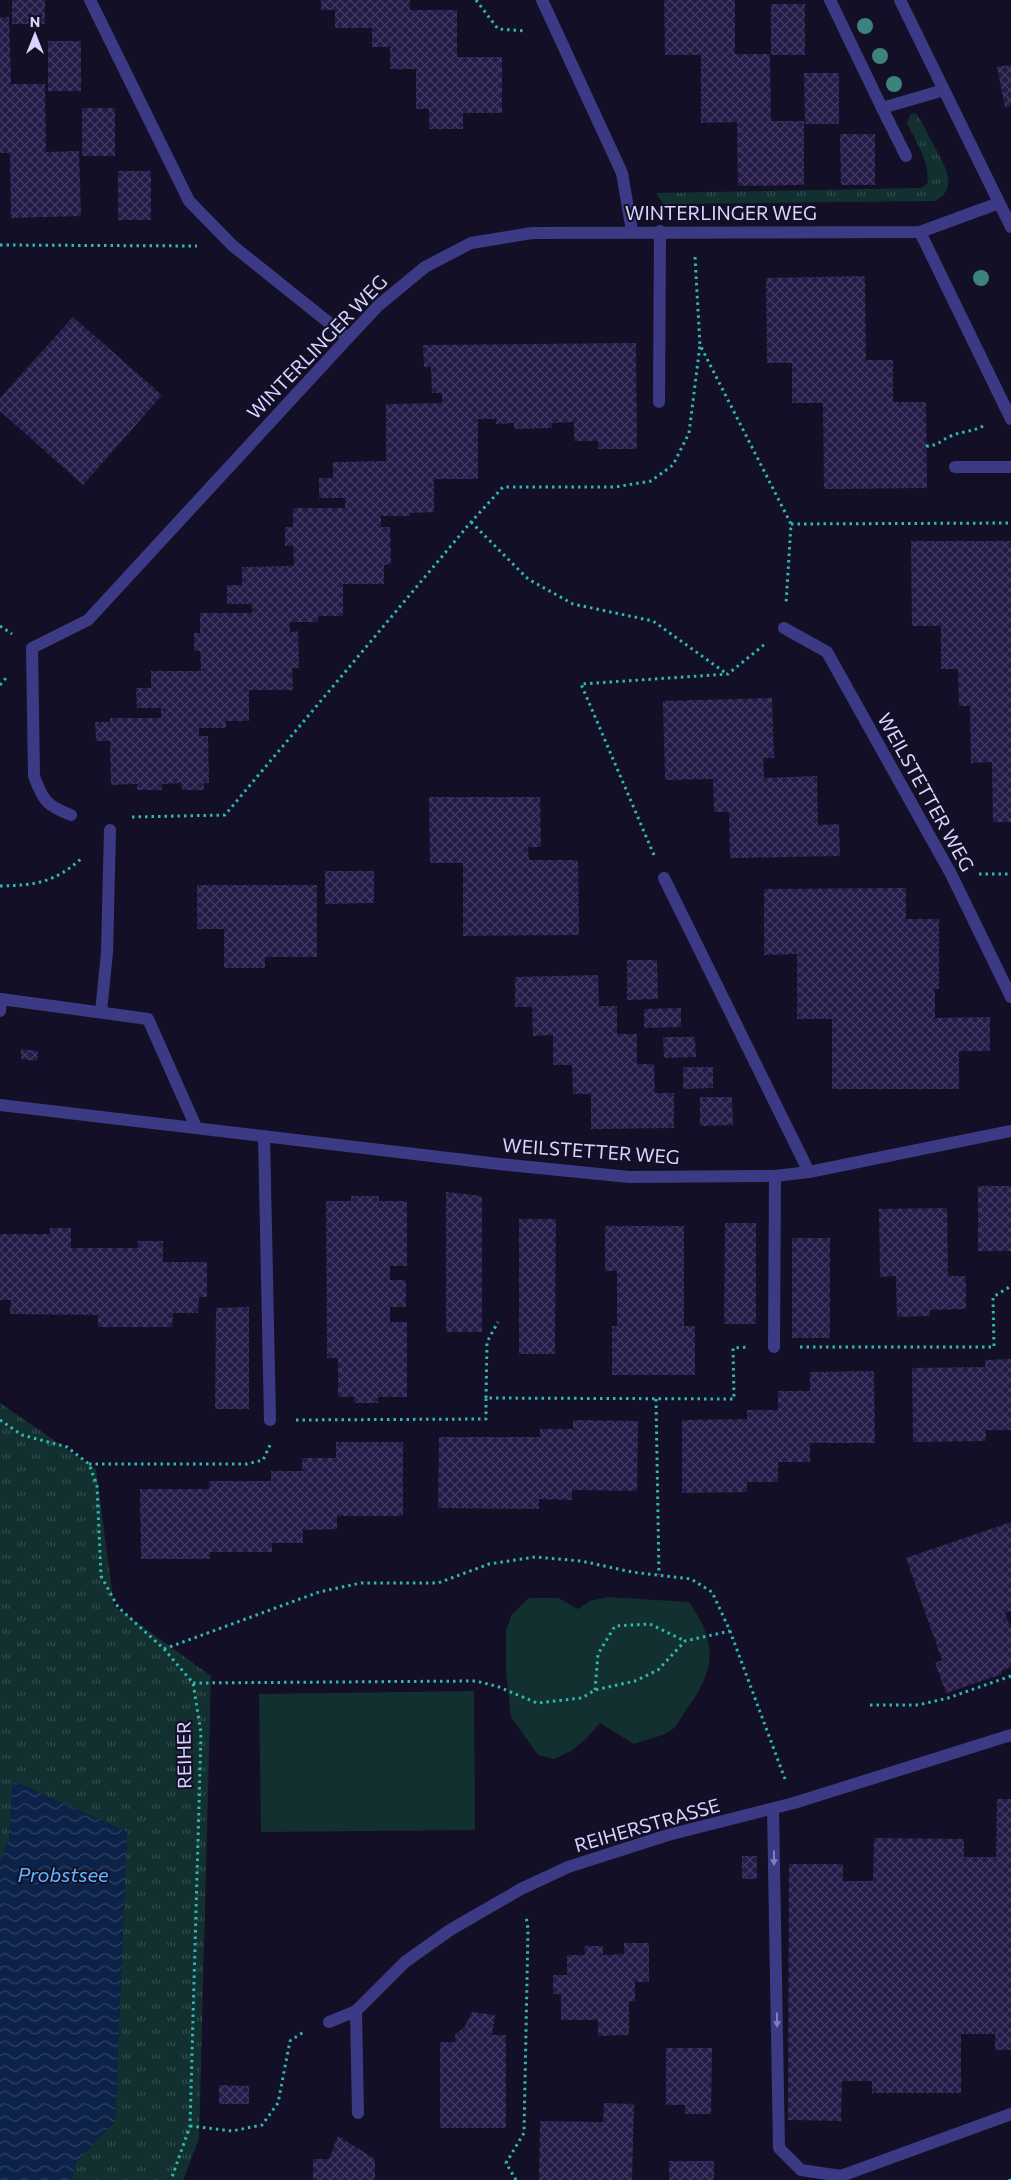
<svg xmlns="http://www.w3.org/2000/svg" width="1011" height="2180" viewBox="0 0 1011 2180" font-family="Commissioner,sans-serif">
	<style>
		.grass { fill: url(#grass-tufts) }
		.green { fill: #12302f }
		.water { fill: url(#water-waves) }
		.building { fill: url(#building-cross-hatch) }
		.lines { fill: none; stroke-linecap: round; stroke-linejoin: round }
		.path { stroke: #2fb8b0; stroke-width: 3; stroke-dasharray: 2.5 4; stroke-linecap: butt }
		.minor { stroke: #3d3a85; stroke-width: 12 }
		.tram { stroke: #00e5ff; stroke-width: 1 }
		.tree { fill: #3d827b }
		.oneway { fill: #837fbc }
		.labels { text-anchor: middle; stroke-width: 4; stroke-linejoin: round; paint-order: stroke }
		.street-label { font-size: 19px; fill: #d9d4ff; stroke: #130f26 }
		.water-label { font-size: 20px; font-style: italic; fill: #62b6ff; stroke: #130f26 }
	</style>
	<defs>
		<pattern id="grass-tufts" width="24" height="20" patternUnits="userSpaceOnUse" patternTransform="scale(1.25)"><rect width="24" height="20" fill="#12302f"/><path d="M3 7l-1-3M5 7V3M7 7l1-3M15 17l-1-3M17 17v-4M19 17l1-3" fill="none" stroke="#344d4e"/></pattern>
		<pattern id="water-waves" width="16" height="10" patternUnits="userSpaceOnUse" patternTransform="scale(1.25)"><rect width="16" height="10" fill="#0c2248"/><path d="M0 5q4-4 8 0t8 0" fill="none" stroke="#2f4163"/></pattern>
		<pattern id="building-cross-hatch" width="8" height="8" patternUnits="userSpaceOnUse" patternTransform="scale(1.25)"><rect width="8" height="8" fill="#241b47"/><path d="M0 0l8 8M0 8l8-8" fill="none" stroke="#433b63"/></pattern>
	</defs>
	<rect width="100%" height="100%" fill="#130f26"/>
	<g class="grass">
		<path d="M915,113C922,120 926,132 931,140C941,160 962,187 935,201L663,204L656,193L921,188L927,184C931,163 916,142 907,123L910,115Z"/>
		<polygon points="0,1403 96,1469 114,1606 211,1676 199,2139 183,2180 71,2180 76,2162 115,2121 127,1832 13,1781 9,1840 0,1863"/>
	</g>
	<g class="green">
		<path d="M607,1597L689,1602C718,1643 716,1670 686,1710C682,1716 677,1727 670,1731C660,1737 645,1740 634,1744L600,1723L586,1739L571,1751L554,1759L538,1755L511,1717L506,1672V1631L512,1614L529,1598H558L578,1609L590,1601Z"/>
		<polygon points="474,1691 475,1830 261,1832 259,1694"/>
	</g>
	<polygon class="water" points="13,1781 127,1832 115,2121 76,2162 71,2180 0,2180 0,1863 9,1840"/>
	<g class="building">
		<rect x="12" y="0" width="33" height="24"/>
		<polygon points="321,0 410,0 410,10 457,10 457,57 502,57 502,113 463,113 463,129 429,129 429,109 416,109 416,69 390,69 390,47 372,47 372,28 335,28 335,10 321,10"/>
		<polygon points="664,0 735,0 735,54 770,54 771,121 804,121 804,185 738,186 737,122 701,123 701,55 665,55"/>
		<rect x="771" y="4" width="34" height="51"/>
		<polygon points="9,17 11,84 45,84 46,152 79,151 81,216 11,218 10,153 0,153 0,18"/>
		<rect x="48" y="41" width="33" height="50"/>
		<polygon points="1011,65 1011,106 1005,107 997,67"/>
		<polygon points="804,73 839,73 839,124 805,124"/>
		<rect x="82" y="108" width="33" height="48"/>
		<polygon points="840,134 875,134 875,185 841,185"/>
		<rect x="118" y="171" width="33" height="49"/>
		<polygon points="865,276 866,360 893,360 893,402 926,402 927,488 824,489 823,403 792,403 792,363 767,363 766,278"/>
		<polygon points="73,317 162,395 83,485 0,411 0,398"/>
		<polygon points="636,343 637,449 598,449 598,441 574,441 574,422 552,423 552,428 514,429 514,423 496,424 496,419 478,419 478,479 434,479 434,512 410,513 410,516 381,516 381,527 390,527 391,564 384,565 384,584 343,584 343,616 318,616 318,622 290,622 290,632 298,631 299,668 292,668 293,690 249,690 249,721 226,721 226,728 199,728 199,736 208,736 209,783 204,783 204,790 182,790 181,783 162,784 162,790 137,790 137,784 111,785 110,741 96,741 95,722 110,722 110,718 161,718 161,708 137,708 136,688 151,688 151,671 201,671 200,651 194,651 194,633 200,633 200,613 252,613 252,604 227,604 227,585 242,585 242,567 294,566 293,546 285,546 285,527 293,527 293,508 345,508 345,498 319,498 319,478 333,478 333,462 386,461 386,404 442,403 442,393 432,393 431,367 424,367 423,345"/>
		<polygon points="911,541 1011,541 1011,822 993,822 992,762 971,763 970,706 959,706 958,669 941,669 941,626 912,626"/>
		<polygon points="772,698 774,758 763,758 764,778 817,776 818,825 839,824 840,856 730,858 729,812 714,812 713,779 665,780 663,701"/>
		<polygon points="429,797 540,797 541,847 528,847 529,860 578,860 579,935 463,936 463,863 430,863"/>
		<polygon points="325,871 374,871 374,903 325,904"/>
		<polygon points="197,885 317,885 317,957 265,957 265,968 224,968 224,929 197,929"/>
		<polygon points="906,888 906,919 939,919 939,989 935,989 935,1018 990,1017 990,1051 959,1051 959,1089 832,1089 832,1019 797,1019 797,954 764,955 764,889"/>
		<polygon points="627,960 657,960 658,999 627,1000"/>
		<polygon points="598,975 599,1006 617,1006 617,1034 637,1034 637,1064 654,1064 655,1093 674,1093 674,1128 591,1129 591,1094 573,1094 572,1065 553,1065 553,1035 533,1036 532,1007 515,1007 515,977"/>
		<polygon points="681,1008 681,1027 644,1028 644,1009"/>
		<polygon points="663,1037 695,1037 696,1057 664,1058"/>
		<polygon points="21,1049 38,1051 37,1061 21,1059"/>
		<polygon points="683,1067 713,1067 713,1088 683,1089"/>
		<polygon points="700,1097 732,1097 733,1125 700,1126"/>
		<rect x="978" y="1186" width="33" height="65"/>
		<polygon points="446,1192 482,1196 482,1332 446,1332"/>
		<polygon points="351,1196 379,1196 379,1201 407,1201 407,1266 390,1266 390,1280 406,1280 406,1307 390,1307 390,1322 407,1322 407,1397 378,1397 378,1403 354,1403 354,1397 338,1397 338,1358 327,1358 326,1201 351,1201"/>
		<polygon points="947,1208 948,1276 966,1276 966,1309 930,1310 930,1316 897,1317 896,1276 880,1277 879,1209"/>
		<polygon points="519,1219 556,1219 555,1354 519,1354"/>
		<polygon points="725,1223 756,1223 756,1324 724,1324"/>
		<polygon points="605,1226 684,1226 684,1326 695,1326 695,1375 612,1375 612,1326 617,1326 617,1271 605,1271"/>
		<polygon points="50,1228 71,1228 71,1248 138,1248 138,1241 163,1241 163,1262 207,1262 207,1297 199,1297 198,1313 173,1313 172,1327 98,1327 98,1315 10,1314 11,1300 0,1300 0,1234 50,1234"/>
		<rect x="792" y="1238" width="38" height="100"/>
		<polygon points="249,1307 249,1409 215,1409 216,1308"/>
		<polygon points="1011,1359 1011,1430 986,1430 986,1441 913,1442 912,1368 985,1367 985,1360"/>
		<polygon points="874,1371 875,1443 810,1443 810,1462 778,1462 778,1482 747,1482 747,1492 682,1493 682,1420 747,1419 747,1410 778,1410 778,1391 810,1391 810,1372"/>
		<polygon points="573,1420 638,1421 637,1491 572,1490 572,1500 539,1499 539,1509 438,1508 439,1437 540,1437 540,1429 573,1429"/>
		<polygon points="336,1442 403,1442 403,1516 337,1516 337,1529 303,1530 303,1543 272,1543 272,1552 210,1552 210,1559 141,1559 140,1489 209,1489 209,1481 271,1481 271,1471 302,1471 302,1458 336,1458"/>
		<polygon points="1011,1522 1011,1611 1005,1613 1011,1629 1011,1667 1001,1671 1002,1674 946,1693 935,1663 942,1660 906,1558"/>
		<polygon points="997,1799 1011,1799 1011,2050 995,2050 995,2034 961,2034 961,2093 872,2093 872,2081 842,2081 841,2121 788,2120 789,1864 843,1864 843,1881 873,1881 874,1838 964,1839 964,1857 996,1857"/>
		<rect x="742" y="1856" width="15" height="23"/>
		<polygon points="624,1943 649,1943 649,1982 635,1982 635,2001 629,2001 629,2035 598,2036 598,2020 561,2020 561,1994 553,1994 553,1975 567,1975 567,1955 585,1955 584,1946 603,1946 603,1955 624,1954"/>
		<polygon points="472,2012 495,2015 492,2035 506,2035 506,2128 440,2128 440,2042 455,2042 455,2035 465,2026"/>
		<polygon points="666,2048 712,2048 711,2114 685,2114 685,2105 666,2105"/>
		<polygon points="219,2085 249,2086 249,2104 219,2104"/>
		<polygon points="604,2103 634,2104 632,2180 539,2180 540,2121 603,2122"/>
		<polygon points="338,2136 375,2159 375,2180 313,2180 313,2159 329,2159"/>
		<rect x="669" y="2161" width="45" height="19"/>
	</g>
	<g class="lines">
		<g class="path">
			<polyline points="476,0 498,29 526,31"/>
			<polyline points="0,245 197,246"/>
			<polyline points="695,257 700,345 791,524 786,604"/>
			<path d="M926,446C938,446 941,440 951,436C962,431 973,432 985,425"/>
			<polyline points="471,522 528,579 573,604 653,621 727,674"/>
			<polyline points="791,524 1011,523"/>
			<polyline points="0,626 12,634"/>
			<polyline points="0,685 6,678"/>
			<polyline points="132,817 225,815 471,522 503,487 615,487 651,481 673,465 689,433 700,345"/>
			<polyline points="654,855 581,684 728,674 765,644"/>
			<polyline points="979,874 1011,874"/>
			<path d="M0,886C36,885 54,883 82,858"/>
			<polyline points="800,1347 994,1347 993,1297 1011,1286"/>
			<polyline points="486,1398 487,1342 498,1322"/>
			<polyline points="656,1399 659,1575"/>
			<polyline points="0,1420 22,1435 67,1447 89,1464 97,1486 101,1576 118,1607 164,1649 193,1683 201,1733 190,2126 171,2180"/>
			<polyline points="296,1420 486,1419 486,1398 734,1399 733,1348 749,1347"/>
			<polyline points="89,1464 247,1464 263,1460 270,1445"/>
			<polyline points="164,1649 319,1592 361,1583 438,1583 489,1564 535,1557 581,1561 632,1572 691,1579 712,1592 730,1631 785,1779"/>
			<polyline points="193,1683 476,1681 499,1687 537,1703 582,1698 595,1690 635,1681 658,1670 685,1641 730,1631"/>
			<polyline points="595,1690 598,1654 615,1626 650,1624 685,1641"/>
			<polyline points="870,1705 918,1705 948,1698 1011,1676"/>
			<polyline points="190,2126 232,2131 262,2125 278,2103 290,2041 305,2031"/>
			<polyline points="516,2180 506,2163 524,2133 528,1929 526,1916"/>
		</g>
		<g class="minor">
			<polyline points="90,0 189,201 233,246 348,338"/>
			<polyline points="542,0 622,173 632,231"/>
			<polyline points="830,0 882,108 944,90"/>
			<polyline points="900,0 1011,227"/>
			<polyline points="882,108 906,156"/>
			<polyline points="920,232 1011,419"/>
			<polyline points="659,402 660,231"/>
			<polyline points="955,467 1011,467"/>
			<polyline points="784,628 827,652 951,874 1011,997"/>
			<path d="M71,815C47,806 43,801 34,776L32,648L88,620L348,338L379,305L425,267L471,243L532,233L920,232L999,203"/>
			<polyline points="664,878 809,1172"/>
			<polyline points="0,1011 1,999 148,1019 196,1127"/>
			<polyline points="101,1012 107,952 110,830"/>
			<polyline points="0,1105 499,1164 629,1177 775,1176 809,1172 1011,1131"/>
			<polyline points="264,1136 270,1420"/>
			<polyline points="774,1347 775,1176"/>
			<polyline points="773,1809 779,2148 801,2170 841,2176 1011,2114"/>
			<polyline points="356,2011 358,2113"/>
			<polyline points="329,2022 356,2011 405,1962 450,1930 521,1889 568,1867 668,1835 794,1803 1011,1735"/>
		</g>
		<polyline class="tram" points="1008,2180 1011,2179"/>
	</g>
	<g class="tree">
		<circle cx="865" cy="26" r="8"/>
		<circle cx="880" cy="56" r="8"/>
		<circle cx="894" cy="84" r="8"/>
		<circle cx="981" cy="278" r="8"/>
	</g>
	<defs><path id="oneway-solid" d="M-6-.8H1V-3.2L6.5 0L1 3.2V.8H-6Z" transform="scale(1.25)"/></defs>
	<g class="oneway">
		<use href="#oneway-solid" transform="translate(774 1858) rotate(90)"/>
		<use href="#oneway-solid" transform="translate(777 2020) rotate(89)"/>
	</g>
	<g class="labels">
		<g class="street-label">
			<text x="721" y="220">WINTERLINGER WEG</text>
			<text transform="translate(317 347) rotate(-46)" y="7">WINTERLINGER WEG</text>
			<text transform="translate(926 792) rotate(61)" y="7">WEILSTETTER WEG</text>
			<text transform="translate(591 1151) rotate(4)" y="7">WEILSTETTER WEG</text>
			<text transform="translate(184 1755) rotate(-91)" y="7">REIHER</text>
			<text transform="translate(647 1825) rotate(-16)" y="7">REIHERSTRASSE</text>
		</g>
		<g class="water-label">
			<text x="63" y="1882">Probstsee</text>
		</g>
	</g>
	<g transform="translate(35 35)" stroke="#130f26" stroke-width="4" paint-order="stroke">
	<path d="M0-4L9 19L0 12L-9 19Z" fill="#d9d4ff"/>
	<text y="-8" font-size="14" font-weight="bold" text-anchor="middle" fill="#d9d4ff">N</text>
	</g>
</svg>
